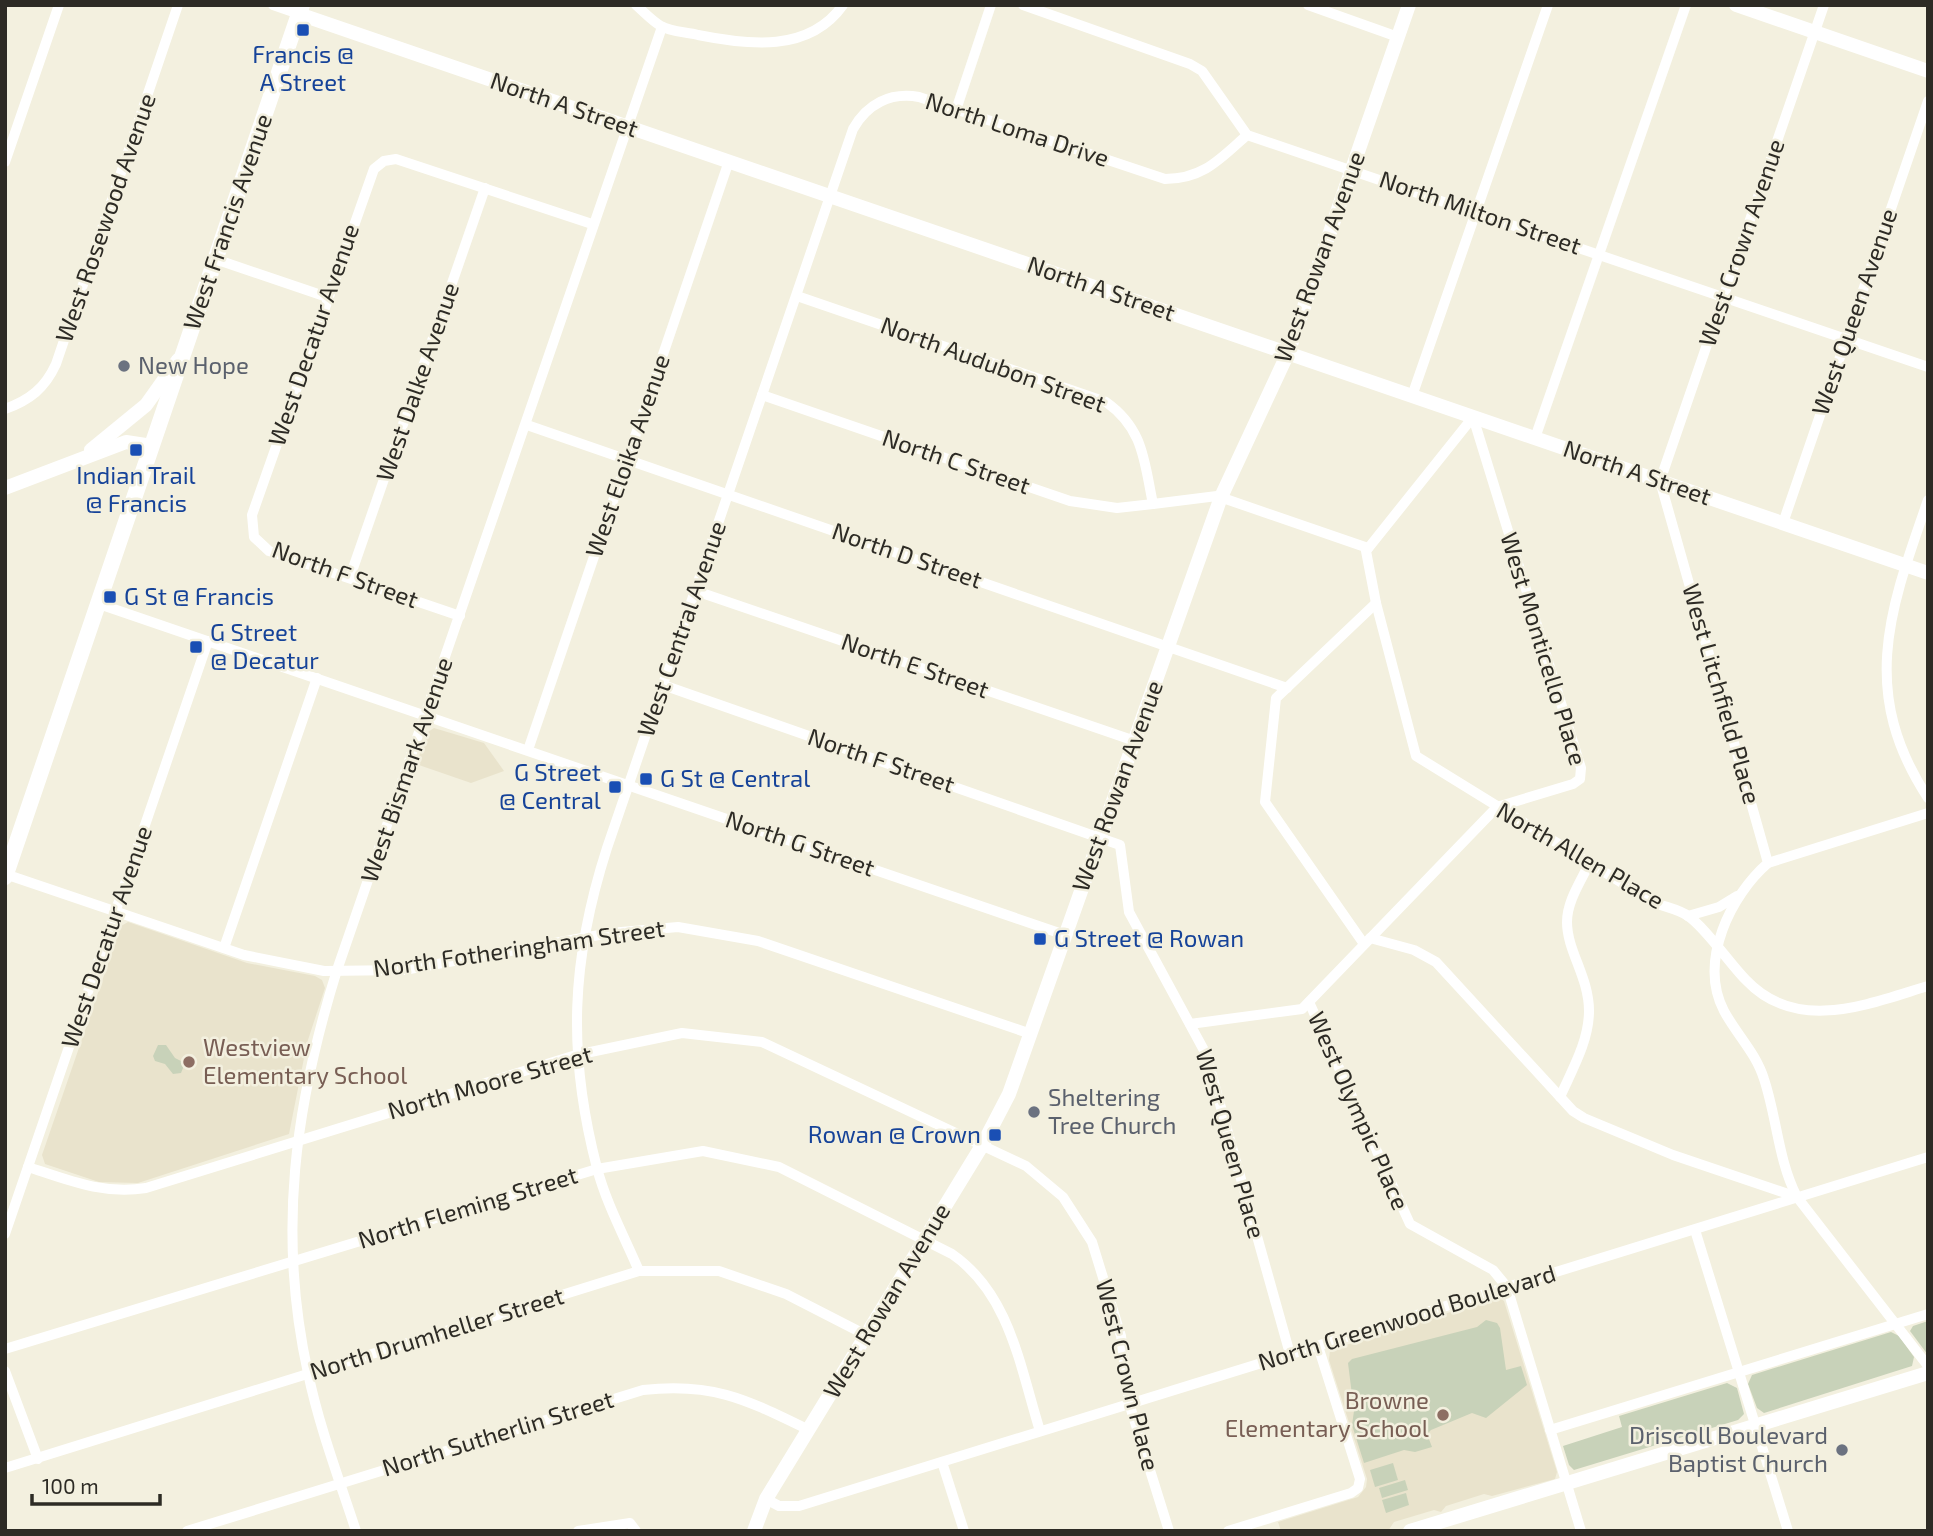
<svg xmlns="http://www.w3.org/2000/svg" width="1933" height="1536" viewBox="0 0 1933 1536" font-family="'Exo 2',sans-serif">
	<style>
		.built { fill: #e9e3cc }
		.green { fill: #c8d2b9 }
		.lines { fill: none; stroke-linecap: round; stroke-linejoin: round }
		.street { stroke: #fff; stroke-width: 10 }
		.secondary { stroke: #fff; stroke-width: 14 }
		.primary { stroke: #fff; stroke-width: 16 }
		.transit-dot { fill: #1a4fb4; stroke: #f3f0df; stroke-width: 2.5 }
		.worship-dot { fill: #6b7280; stroke: #f3f0df; stroke-width: 2.5 }
		.education-dot { fill: #8d6e63; stroke: #f3f0df; stroke-width: 2.5 }
		.labels { text-anchor: middle; stroke-width: 5; stroke-linejoin: round; paint-order: stroke }
		.transit-label { font-size: 24px; fill: #164399; stroke: #f3f0df; text-anchor: start }
		.street-label { font-size: 24px; fill: #2d2b25; stroke: #f3f0df }
		.worship-label { font-size: 24px; fill: #5b616d; stroke: #f3f0df; text-anchor: start }
		.education-label { font-size: 24px; fill: #785e54; stroke: #f3f0df; text-anchor: start }
	</style>
	<rect width="100%" height="100%" fill="#f3f0df"/>
	<g class="built">
		<polygon points="434,728 484,743 504,771 471,783 416,764 428,732"/>
		<polygon points="128,922 247,963 315,976 322,980 325,988 307,1043 289,1134 138,1183 99,1182 45,1164 42,1155 121,926"/>
		<polygon points="1498,1297 1504,1301 1557,1472 1555,1479 1492,1496 1484,1494 1446,1506 1441,1512 1434,1510 1394,1522 1388,1531 1281,1531 1278,1522 1358,1497 1366,1487 1367,1479 1329,1360 1330,1350"/>
	</g>
	<g class="green">
		<polygon points="158,1045 166,1045 175,1058 185,1063 181,1073 173,1074 165,1064 155,1061 153,1056"/>
		<polygon points="1486,1320 1497,1323 1500,1328 1506,1370 1521,1366 1527,1385 1486,1418 1472,1413 1431,1430 1427,1434 1432,1447 1415,1452 1404,1450 1364,1463 1352,1425 1354,1411 1348,1363 1352,1359 1477,1327"/>
		<polygon points="1928,1321 1928,1355 1910,1331 1913,1326"/>
		<polygon points="1891,1332 1899,1336 1914,1357 1912,1366 1764,1413 1757,1408 1748,1384 1752,1375"/>
		<polygon points="1727,1383 1737,1388 1744,1414 1738,1420 1574,1470 1569,1465 1563,1446 1622,1427 1619,1416"/>
		<polygon points="1393,1463 1398,1480 1375,1487 1370,1470"/>
		<polygon points="1405,1480 1408,1490 1382,1498 1379,1488"/>
		<polygon points="1406,1493 1409,1505 1386,1513 1382,1500"/>
	</g>
	<g class="lines">
		<g class="street">
			<polyline points="273,5 299,14"/>
			<path d="M636,5C644,12 652,21 661,26C670,32 687,32 698,35C748,45 809,53 843,5"/>
			<polyline points="1023,5 1190,64 1202,71 1247,135 1928,367"/>
			<polyline points="1308,5 1398,37"/>
			<path d="M1824,5L1660,481L1768,863C1731,895 1698,961 1724,1011C1737,1035 1756,1053 1764,1079C1777,1118 1778,1160 1797,1197L1928,1366"/>
			<polyline points="957,107 991,5"/>
			<polyline points="5,162 59,5"/>
			<polyline points="215,259 327,297"/>
			<path d="M797,296L1106,402C1144,429 1144,461 1153,504L1217,496L1368,548"/>
			<polyline points="762,395 1070,501 1117,508 1153,504"/>
			<polyline points="1412,396 1548,5"/>
			<path d="M5,409C30,400 45,388 56,364L178,5"/>
			<path d="M1473,417L1366,551L1376,603L1416,756L1653,902C1664,907 1679,909 1688,916C1705,927 1730,964 1746,980C1797,1034 1868,1004 1928,986"/>
			<polyline points="527,425 1287,688"/>
			<polyline points="1535,438 1686,5"/>
			<path d="M1928,500C1890,609 1858,691 1928,798"/>
			<polyline points="1783,523 1928,101"/>
			<polyline points="350,577 485,188"/>
			<polyline points="696,591 1135,741"/>
			<polyline points="99,604 1065,935"/>
			<polyline points="460,616 269,551 254,537 252,515 374,169 384,161 396,159 592,224"/>
			<polyline points="663,685 1120,845 1129,912 1206,1054 1290,1354"/>
			<polyline points="528,750 729,161"/>
			<polyline points="1768,863 1928,813"/>
			<polyline points="5,874 244,955 324,971 404,970 610,933 678,927 758,941 1031,1034"/>
			<polyline points="1688,916 1719,907 1737,896"/>
			<polyline points="1370,938 1414,950 1436,962 1573,1111 1584,1118 1673,1155 1797,1197"/>
			<polyline points="1364,944 1265,802 1276,698 1376,603"/>
			<polyline points="224,948 317,678"/>
			<polyline points="1309,1002 1410,1224 1493,1270 1507,1287 1581,1531"/>
			<polyline points="1190,1024 1302,1009 1497,807 1573,784 1580,779 1581,768 1473,417"/>
			<path d="M1560,1097C1572,1070 1589,1041 1589,1011C1589,977 1567,951 1567,922C1567,901 1581,881 1590,862"/>
			<path d="M28,1167C68,1180 103,1195 146,1188L576,1055L682,1033L762,1042L1026,1166L1063,1197L1092,1242L1121,1336L1129,1403L1169,1531"/>
			<polyline points="1695,1230 1788,1531"/>
			<polyline points="5,1234 208,641"/>
			<path d="M639,1271C625,1238 606,1203 597,1168C567,1053 571,960 607,848L853,129C867,104 890,92 919,97L1165,179C1203,179 1220,159 1247,135"/>
			<path d="M5,1349L597,1169L703,1151L779,1167L952,1254C1010,1294 1020,1367 1040,1431"/>
			<polyline points="5,1371 38,1459"/>
			<polyline points="1550,1430 1928,1314"/>
			<polyline points="942,1462 964,1531"/>
			<polyline points="5,1468 639,1271 719,1271 786,1294 866,1335"/>
			<polyline points="766,1499 779,1506 799,1506 1928,1157"/>
			<path d="M187,1531L643,1390C714,1382 747,1400 809,1430"/>
			<path d="M356,1531C339,1479 319,1426 308,1373C277,1233 295,1105 337,970L662,27"/>
			<polyline points="578,1531 630,1523 636,1531"/>
			<polyline points="1228,1531 1351,1493 1358,1488 1360,1479 1318,1346"/>
		</g>
		<g class="secondary">
			<polyline points="1736,5 1928,71"/>
			<polyline points="299,14 1928,573"/>
			<polyline points="91,450 146,405 178,360"/>
			<polyline points="5,488 126,442 152,446"/>
			<polyline points="754,1531 766,1499 983,1144 1009,1094 1221,497 1288,353 1409,5"/>
			<polyline points="1410,1531 1928,1373"/>
		</g>
		<polyline class="primary" points="5,877 302,5"/>
	</g>
	<g class="transit-dot">
		<rect x="296" y="23" width="14" height="14" rx="3.5"/>
		<rect x="129" y="443" width="14" height="14" rx="3.5"/>
		<rect x="103" y="590" width="14" height="14" rx="3.5"/>
		<rect x="189" y="640" width="14" height="14" rx="3.5"/>
		<rect x="639" y="772" width="14" height="14" rx="3.5"/>
		<rect x="608" y="780" width="14" height="14" rx="3.5"/>
		<rect x="1033" y="932" width="14" height="14" rx="3.5"/>
		<rect x="988" y="1128" width="14" height="14" rx="3.5"/>
	</g>
	<g class="worship-dot">
		<circle cx="124" cy="366" r="7"/>
		<circle cx="1034" cy="1112" r="7"/>
		<circle cx="1842" cy="1450" r="7"/>
	</g>
	<g class="education-dot">
		<circle cx="189" cy="1062" r="7"/>
		<circle cx="1443" cy="1415" r="7"/>
	</g>
	<g class="labels">
		<g class="transit-label">
			<text x="303" y="63" text-anchor="middle">Francis @<tspan x="303" dy="28">A Street</tspan></text>
			<text x="136" y="484" text-anchor="middle">Indian Trail<tspan x="136" dy="28">@ Francis</tspan></text>
			<text x="124" y="605">G St @ Francis</text>
			<text x="210" y="641">G Street<tspan x="210" dy="28">@ Decatur</tspan></text>
			<text x="601" y="781" text-anchor="end">G Street<tspan x="601" dy="28">@ Central</tspan></text>
			<text x="660" y="787">G St @ Central</text>
			<text x="1054" y="947">G Street @ Rowan</text>
			<text x="981" y="1143" text-anchor="end">Rowan @ Crown</text>
		</g>
		<g class="street-label">
			<text transform="translate(564 105) rotate(19)" y="8">North A Street</text>
			<text transform="translate(1017 130) rotate(18)" y="8">North Loma Drive</text>
			<text transform="translate(1480 213) rotate(19)" y="8">North Milton Street</text>
			<text transform="translate(106 218) rotate(-71)" y="8">West Rosewood Avenue</text>
			<text transform="translate(228 222) rotate(-71)" y="8">West Francis Avenue</text>
			<text transform="translate(1742 243) rotate(-71)" y="8">West Crown Avenue</text>
			<text transform="translate(1320 257) rotate(-70)" y="8">West Rowan Avenue</text>
			<text transform="translate(1101 289) rotate(19)" y="8">North A Street</text>
			<text transform="translate(1855 312) rotate(-71)" y="8">West Queen Avenue</text>
			<text transform="translate(314 335) rotate(-71)" y="8">West Decatur Avenue</text>
			<text transform="translate(993 365) rotate(20)" y="8">North Audubon Street</text>
			<text transform="translate(418 382) rotate(-71)" y="8">West Dalke Avenue</text>
			<text transform="translate(628 456) rotate(-71)" y="8">West Eloika Avenue</text>
			<text transform="translate(956 462) rotate(19)" y="8">North C Street</text>
			<text transform="translate(1637 473) rotate(19)" y="8">North A Street</text>
			<text transform="translate(907 556) rotate(19)" y="8">North D Street</text>
			<text transform="translate(345 575) rotate(20)" y="8">North F Street</text>
			<text transform="translate(682 629) rotate(-71)" y="8">West Central Avenue</text>
			<text transform="translate(1543 649) rotate(73)" y="8">West Monticello Place</text>
			<text transform="translate(915 666) rotate(19)" y="8">North E Street</text>
			<text transform="translate(1721 694) rotate(74)" y="8">West Litchfield Place</text>
			<text transform="translate(881 761) rotate(19)" y="8">North F Street</text>
			<text transform="translate(407 770) rotate(-71)" y="8">West Bismark Avenue</text>
			<text transform="translate(1118 786) rotate(-70)" y="8">West Rowan Avenue</text>
			<text transform="translate(800 844) rotate(19)" y="8">North G Street</text>
			<text transform="translate(1580 856) rotate(30)" y="8">North Allen Place</text>
			<text transform="translate(107 937) rotate(-71)" y="8">West Decatur Avenue</text>
			<text transform="translate(519 949) rotate(-8)" y="8">North Fotheringham Street</text>
			<text transform="translate(490 1083) rotate(-16)" y="8">North Moore Street</text>
			<text transform="translate(1358 1111) rotate(66)" y="8">West Olympic Place</text>
			<text transform="translate(1230 1144) rotate(74)" y="8">West Queen Place</text>
			<text transform="translate(468 1208) rotate(-17)" y="8">North Fleming Street</text>
			<text transform="translate(887 1301) rotate(-59)" y="8">West Rowan Avenue</text>
			<text transform="translate(1407 1318) rotate(-17)" y="8">North Greenwood Boulevard</text>
			<text transform="translate(437 1334) rotate(-17)" y="8">North Drumheller Street</text>
			<text transform="translate(1127 1375) rotate(76)" y="8">West Crown Place</text>
			<text transform="translate(498 1434) rotate(-17)" y="8">North Sutherlin Street</text>
		</g>
		<g class="worship-label">
			<text x="138" y="374">New Hope</text>
			<text x="1048" y="1106">Sheltering<tspan x="1048" dy="28">Tree Church</tspan></text>
			<text x="1828" y="1444" text-anchor="end">Driscoll Boulevard<tspan x="1828" dy="28">Baptist Church</tspan></text>
		</g>
		<g class="education-label">
			<text x="203" y="1056">Westview<tspan x="203" dy="28">Elementary School</tspan></text>
			<text x="1429" y="1409" text-anchor="end">Browne<tspan x="1429" dy="28">Elementary School</tspan></text>
		</g>
	</g>
	<rect width="1933" height="1536" fill="none" stroke="#2d2b25" stroke-width="14"/>
	<path d="M32 1494v10h128v-10" fill="none" stroke="#2d2b25" stroke-width="3.5"/>
	<text x="42" y="1494" font-size="21" fill="#2d2b25" stroke="#f3f0df" stroke-width="5" paint-order="stroke">100 m</text>
</svg>
